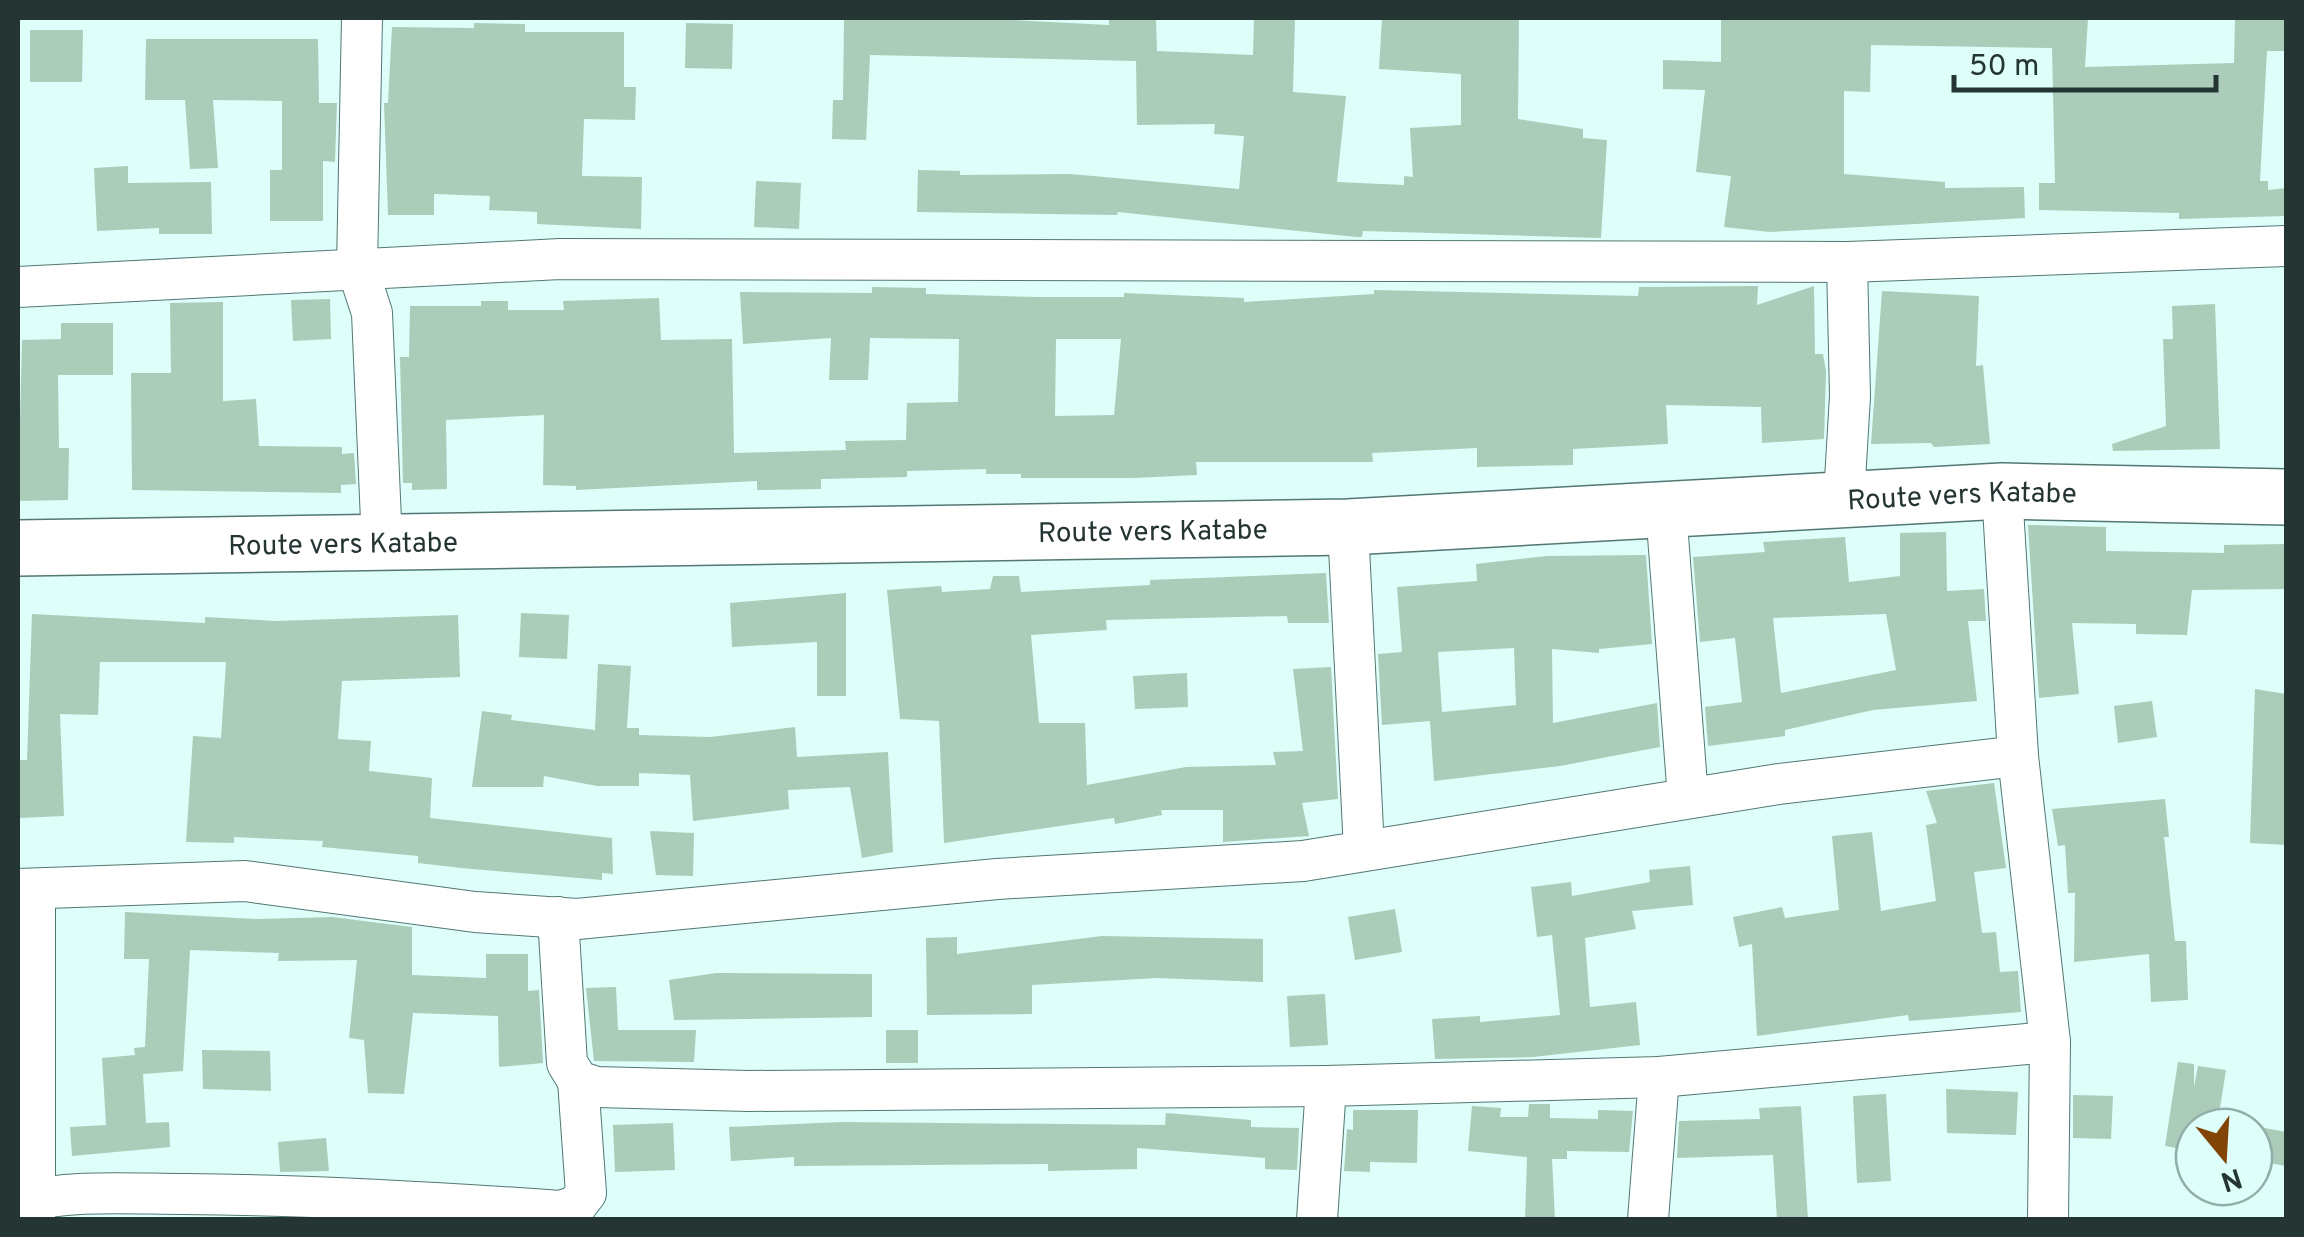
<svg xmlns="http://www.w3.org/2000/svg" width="2304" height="1237" viewBox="0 0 2304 1237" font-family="Overpass,sans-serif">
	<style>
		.building { fill: #abccb9; fill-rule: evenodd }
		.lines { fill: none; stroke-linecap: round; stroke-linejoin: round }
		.street-casing { stroke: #517873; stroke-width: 42 }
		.secondary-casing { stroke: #517873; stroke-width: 58 }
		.street { stroke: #fff; stroke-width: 40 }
		.secondary { stroke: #fff; stroke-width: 55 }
		.labels { text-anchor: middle; stroke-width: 8; stroke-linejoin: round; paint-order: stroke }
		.street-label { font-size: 28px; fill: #243533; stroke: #ddfef9 }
	</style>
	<rect width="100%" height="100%" fill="#ddfef9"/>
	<g class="building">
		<polygon points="973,18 1109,25 1109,18 1156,18 1157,51 1253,55 1254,18 1295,18 1293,92 1346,96 1337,182 1404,185 1404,176 1413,177 1410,128 1461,125 1461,74 1379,69 1382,18 1519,18 1518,119 1583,129 1583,138 1607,140 1601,238 1363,231 1362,237 1356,237 1118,212 1117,215 917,212 918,170 960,171 960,175 1070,174 1239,189 1244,136 1214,134 1215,124 1137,125 1136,61 870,55 866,140 832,139 833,100 843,100 844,19"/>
		<polygon points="1721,18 2088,18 2085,67 2234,63 2235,18 2286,18 2286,51 2267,51 2260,181 2268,181 2268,190 2286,188 2286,216 2179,219 2179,213 2039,210 2039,183 2055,183 2052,48 1871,45 1870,92 1844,91 1844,174 1945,182 1945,188 2024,187 2025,218 1770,232 1724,227 1731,176 1696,172 1705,90 1663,89 1663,60 1721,62"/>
		<polygon points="474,23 525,24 525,32 624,32 624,87 636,87 635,120 584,119 582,176 642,177 641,229 537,224 537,212 489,210 490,196 434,194 434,215 388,215 384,103 388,103 392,27 474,28"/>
		<polygon points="686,23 733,24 732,69 685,68"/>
		<polygon points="30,30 83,30 82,82 30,82"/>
		<polygon points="146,39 318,39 319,103 337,103 335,162 323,161 323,221 270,221 270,170 282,170 282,101 213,100 218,168 190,169 185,100 145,100"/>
		<polygon points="128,166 128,183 211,182 212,234 159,234 159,228 97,231 94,168"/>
		<polygon points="756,181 801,183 799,229 754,227"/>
		<path d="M1758,286L1757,305L1814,286L1815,354H1823L1826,371L1824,439L1762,443L1761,407L1666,405L1668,444L1573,449V465L1477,467V448L1372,453L1373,462H1196L1197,475L1133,478H1021V474H986V469L907,471V477L821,479V489L757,490V481L576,490V486L543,485L544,415L446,420L447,489L412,490V483H403L400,357H409L410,306H481V301H508V310H564L563,301L659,298L661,340L732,339L734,453L846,450L845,441L906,440L907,403L958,402L959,339L870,338L868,380H829L831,338L743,344L740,292L872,293V287L926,288V294L1036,297H1124V293L1244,298V302L1374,294V290L1638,296L1639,287ZM1056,339H1121L1114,415L1055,416Z"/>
		<polygon points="1882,291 1979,296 1976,366 1983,365 1990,444 1934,447 1931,443 1871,444"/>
		<polygon points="330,299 331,339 293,341 291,300"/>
		<polygon points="223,302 223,401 256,399 259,446 342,447 342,454 354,453 356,484 341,485 341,493 132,490 131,373 171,373 170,303"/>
		<polygon points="2215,304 2220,449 2113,451 2112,444 2166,426 2163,339 2173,339 2172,306"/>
		<polygon points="61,323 113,323 113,375 58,375 59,448 69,448 68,500 18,501 22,340 61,339"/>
		<polygon points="2028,525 2106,527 2106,551 2224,553 2224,545 2286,544 2286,589 2192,590 2187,635 2136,634 2136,624 2072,623 2079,694 2039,698"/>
		<path d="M1946,532L1947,591L1984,589L1986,621H1968L1977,701L1873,710L1785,730V736L1708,746L1705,707L1742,702L1735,638L1700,642L1693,557L1765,552L1763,542L1845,537L1849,582L1900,576V533ZM1886,614L1896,670L1781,693L1773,618Z"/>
		<path d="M1646,555L1652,644L1599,649V653L1552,649L1553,723L1657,703L1660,747L1560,766L1434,781L1430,721L1382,725L1378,654L1402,652L1397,587L1477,581L1476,564L1547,556ZM1514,648L1516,705L1442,712L1438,652Z"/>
		<polygon points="1326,573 1329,623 1288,623 1287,616 1106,620 1107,630 1031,635 1039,723 1085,723 1087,785 1186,767 1276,765 1273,752 1303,751 1293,669 1331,667 1338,799 1302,803 1309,836 1223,842 1223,810 1161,810 1162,815 1115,824 1114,818 944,843 939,721 900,719 887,590 941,586 942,592 990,589 993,576 1019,576 1021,592 1150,585 1150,580"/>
		<polygon points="846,593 846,696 817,696 817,642 732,647 730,603"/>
		<polygon points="521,613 569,615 567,659 519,657"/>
		<polygon points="32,614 205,623 205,617 276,621 458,615 460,677 342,681 338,739 371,741 369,771 432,778 430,818 612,838 613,874 602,873 602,880 461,868 418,863 418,856 322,847 323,841 234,837 234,843 186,842 193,736 221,738 226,662 100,662 98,715 60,714 64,816 18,818 18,760 27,760"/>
		<polygon points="598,664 631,666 627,728 639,728 639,735 710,737 795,727 797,757 888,752 893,852 862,858 850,787 788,790 789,809 693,821 690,775 639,773 639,786 597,786 544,776 543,787 472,787 482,711 512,715 511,720 595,730"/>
		<polygon points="1187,673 1188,707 1135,709 1133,676"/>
		<polygon points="2255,689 2286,694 2286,845 2250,843"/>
		<polygon points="2152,701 2157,737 2118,743 2114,706"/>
		<polygon points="1994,783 2006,868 1974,872 1982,933 1996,932 2000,972 2018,971 2021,1012 1909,1021 1908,1015 1757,1036 1752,944 1739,947 1733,917 1782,907 1785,918 1839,910 1832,836 1872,832 1881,911 1936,901 1926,825 1937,823 1926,791"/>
		<polygon points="2165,799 2169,837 2164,837 2175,941 2186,941 2188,1000 2151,1002 2149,954 2074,962 2075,893 2068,893 2065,845 2058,846 2052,809"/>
		<polygon points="650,831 694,833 693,876 656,875"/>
		<polygon points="1690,866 1693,905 1632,911 1636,929 1585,938 1590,1007 1636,1002 1640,1045 1533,1057 1435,1059 1432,1019 1480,1016 1480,1022 1560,1015 1552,935 1537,937 1531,887 1571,882 1572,896 1650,882 1649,870"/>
		<polygon points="1395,909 1402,952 1355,960 1348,917"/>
		<polygon points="125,912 258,919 332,917 412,927 412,975 486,978 486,954 528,954 528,991 539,990 543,1063 499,1067 498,1016 413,1013 404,1094 368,1093 364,1040 349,1038 357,960 278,961 279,953 190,950 183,1071 143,1074 146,1123 169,1122 170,1147 72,1156 70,1127 106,1125 102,1058 135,1055 134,1048 145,1047 149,959 124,959"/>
		<polygon points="1102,936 1263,939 1263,982 1157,978 1032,985 1032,1014 927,1015 926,938 957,937 957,954"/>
		<polygon points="716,973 872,974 872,1017 674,1020 669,980"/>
		<polygon points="616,987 618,1030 696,1030 694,1062 594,1061 586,988"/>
		<polygon points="1325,994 1328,1045 1290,1047 1287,996"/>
		<rect x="886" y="1030" width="32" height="33"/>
		<polygon points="202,1050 270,1051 271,1091 203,1089"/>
		<polygon points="2178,1062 2194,1064 2194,1087 2198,1066 2226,1070 2217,1127 2194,1127 2194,1151 2165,1146"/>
		<polygon points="1946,1089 2018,1092 2016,1135 1947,1133"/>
		<polygon points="1886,1094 1891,1181 1857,1183 1853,1096"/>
		<polygon points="2073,1095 2113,1096 2111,1139 2073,1138"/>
		<polygon points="1529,1104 1550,1104 1550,1118 1598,1119 1598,1110 1633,1111 1629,1152 1567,1151 1567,1159 1552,1159 1555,1220 1525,1220 1527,1157 1468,1151 1472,1106 1501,1108 1500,1117 1528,1117"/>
		<polygon points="1801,1106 1808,1220 1777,1220 1773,1155 1677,1158 1679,1121 1760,1119 1759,1108"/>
		<polygon points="1353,1110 1418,1110 1417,1163 1370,1162 1370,1172 1344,1171 1347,1129 1353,1130"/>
		<polygon points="1166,1113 1251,1120 1251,1127 1299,1128 1297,1170 1265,1169 1265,1158 1137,1148 1137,1169 1048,1171 1048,1164 794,1166 794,1157 731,1161 729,1127 841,1122 1165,1125"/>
		<polygon points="673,1123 675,1170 615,1172 613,1125"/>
		<polygon points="2254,1126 2286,1132 2286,1166 2254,1160"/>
		<polygon points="326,1138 329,1171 280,1172 278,1142"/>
	</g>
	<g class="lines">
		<g class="street-casing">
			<g id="street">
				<polyline points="362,18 357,267 372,313 382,544"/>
				<polyline points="18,287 560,259 1847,262 2286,246"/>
				<polyline points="2002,491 2018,756 2050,1042 2048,1220"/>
				<polyline points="1844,497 1850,396 1847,262"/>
				<polyline points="1666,510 1688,798"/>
				<polyline points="1348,527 1364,850"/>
				<polyline points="18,889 245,881 475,912 577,919 997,879 1303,861 1779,784 2018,756"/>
				<polyline points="558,917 567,1063 578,1081 596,1087 749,1091 1326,1086 1659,1077 2050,1042"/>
				<path d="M18,1203C71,1189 131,1194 185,1194C311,1195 435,1202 560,1211L576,1206L586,1193L578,1081"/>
				<polyline points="35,1220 35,889"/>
				<polyline points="1317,1220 1326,1086"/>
				<polyline points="1648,1220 1659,1077"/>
			</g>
		</g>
		<g class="secondary-casing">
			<g id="secondary">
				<path id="s1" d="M18,548L1348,527L2002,491L2286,497"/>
			</g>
		</g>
		<use href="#street" class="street"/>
		<use href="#secondary" class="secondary"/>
	</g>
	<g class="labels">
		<g class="street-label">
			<text dy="10" stroke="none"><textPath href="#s1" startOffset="1945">Route vers Katabe</textPath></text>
			<text dy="10" stroke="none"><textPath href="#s1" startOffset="1135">Route vers Katabe</textPath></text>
			<text dy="10" stroke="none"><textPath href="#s1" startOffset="325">Route vers Katabe</textPath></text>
		</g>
	</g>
	<rect width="2304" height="1237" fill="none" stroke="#243533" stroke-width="40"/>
	<g transform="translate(2224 1157) rotate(162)"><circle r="48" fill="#ddfef9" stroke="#93aeaa" stroke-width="2.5"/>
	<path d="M0-8L18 38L0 25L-18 38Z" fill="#834407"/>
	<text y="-15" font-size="28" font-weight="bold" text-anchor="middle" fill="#243533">N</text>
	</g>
	<path d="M1954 75v15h262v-15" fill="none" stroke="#243533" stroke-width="5"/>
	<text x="1969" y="75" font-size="30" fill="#243533" stroke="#ddfef9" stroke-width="8" paint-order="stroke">50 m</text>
</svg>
